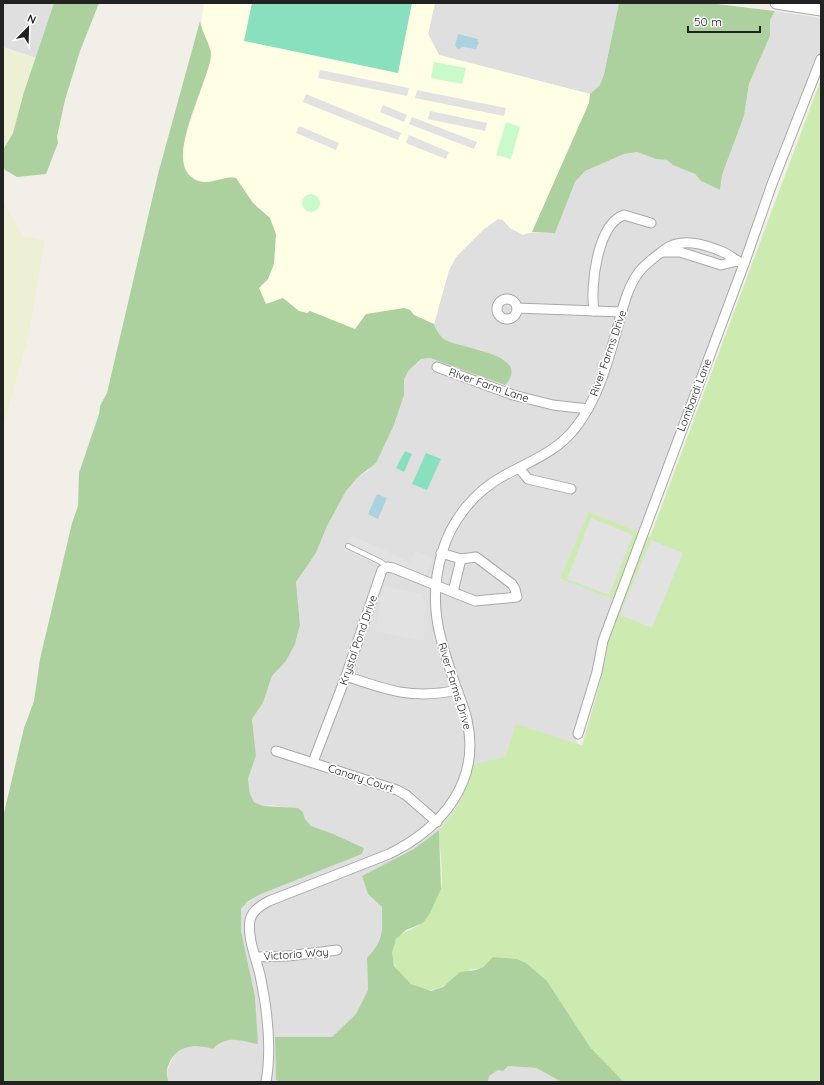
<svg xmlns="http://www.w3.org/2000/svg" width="824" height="1085" viewBox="0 0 824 1085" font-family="Quicksand,sans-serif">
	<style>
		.residential { fill: #e0dfdf }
		.education { fill: #ffffe5 }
		.farmland { fill: #eef0d5 }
		.grass { fill: #cdebb0 }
		.forest { fill: #add19e }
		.park { fill: #c8facc }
		.pitch { fill: #88e0be }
		.parking { fill: #e2e2e2 }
		.water { fill: #aad3df }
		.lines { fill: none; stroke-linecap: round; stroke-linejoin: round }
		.service-casing { stroke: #a9a9a9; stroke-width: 6 }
		.minor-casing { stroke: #a9a9a9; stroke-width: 11 }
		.tertiary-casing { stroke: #a9a9a9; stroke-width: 13 }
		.service { stroke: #fff; stroke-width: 4.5 }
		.minor { stroke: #fff; stroke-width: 9 }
		.tertiary { stroke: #fff; stroke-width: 11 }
		.labels { text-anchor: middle; stroke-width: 3.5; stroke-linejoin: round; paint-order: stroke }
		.street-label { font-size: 11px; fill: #222; stroke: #fff }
	</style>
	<rect width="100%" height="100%" fill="#f2efe9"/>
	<g class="residential">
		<polygon points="3,3 54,3 36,58 3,47"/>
		<polygon points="435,3 619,3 604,74 600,85 590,94 439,55 428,34"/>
		<polygon points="775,11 821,18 821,61 598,670 576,744 516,725 505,757 466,788 448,820 439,830 414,849 368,894 382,907 382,939 367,958 368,990 356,1014 332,1037 275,1037 276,1079 281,1082 168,1082 167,1071 175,1054 185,1047 205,1046 213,1049 219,1044 230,1038 258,1044 241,931 241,909 244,905 261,894 362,854 363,848 331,833 311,826 305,819 303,812 272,805 263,806 254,802 250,794 248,779 256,756 252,719 263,703 272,676 286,661 300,625 296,582 316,553 327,526 346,491 358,477 368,471 394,425 404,395 404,379 409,370 421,359 430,358 439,361 507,362 481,350 467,348 445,340 438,333 434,324 449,270 456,257 484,229 498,219 503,220 510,228 529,233 555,233 575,182 585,171 624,154 637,152 656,159 667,160 674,165 695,174 701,181 720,190 722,175 744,116 749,84 770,36 770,20"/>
		<polygon points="508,1066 536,1068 562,1082 488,1082 489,1076 498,1070 503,1071"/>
	</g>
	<polygon class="education" points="204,3 435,3 428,34 439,55 590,94 589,103 532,232 523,235 510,228 503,220 498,219 484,229 456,257 449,270 434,324 414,315 410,310 404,308 390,311 355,329 310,311 307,313 299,311 283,298 266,304 258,288 268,279 270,218 253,203 236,178 229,177 213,182 205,183 190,176 183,165 183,146 212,55 201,25"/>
	<g class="farmland">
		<polygon points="3,47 36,58 13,133 3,150"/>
		<polygon points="3,202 23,236 45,241 28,338 3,427"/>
	</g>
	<path class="grass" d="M821,79V1082H624L590,1047L547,981L493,957C487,964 481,971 471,969C446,983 430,1004 404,977C397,970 392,965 392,954C393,931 409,933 422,923C425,920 440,893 441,888C444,877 439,843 439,830C457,810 466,789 474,764L505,757L516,724L582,745L599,686L606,642L620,602L560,578L589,512L650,537Z"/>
	<g class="forest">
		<polygon points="54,3 99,3 80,51 65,100 57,137 58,143 46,174 17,177 5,170 3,166 3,150 13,133 24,92"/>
		<polygon points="619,3 709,3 775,11 770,20 770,36 749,84 744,116 722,175 720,190 701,181 695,174 673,165 667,160 656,159 637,152 624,154 585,171 575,182 555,233 532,232 589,103 590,94 600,85 604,74"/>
		<path d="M200,21C201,31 212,47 211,56C208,83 167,154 190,176C205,190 221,175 236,178L253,203L270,218L276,234L274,264L268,279L259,288L266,304L283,298L299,311L307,313L310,311L355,329L366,314L404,308L410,310L414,315L434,324C436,330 439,335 444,339C458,349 534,353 505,385L430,358L421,359L409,370L404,379V395L394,425L376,463L358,477L346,491L327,526L316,553L296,582L300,625L295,644L286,661L272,676L263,703L252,719L256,756L248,779L250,794L254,802L263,806L298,808L303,812L305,819L311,826L331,833L364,848L362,854L261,894L247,902L241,909V931L255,997L258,1044C240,1041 228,1034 213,1049C193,1043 173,1046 167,1070C166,1073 168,1078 168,1082H3V817L24,728L34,701L40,659L72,523L78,506L79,473L99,414L100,406L107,393L158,174Z"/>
		<path d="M439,830L441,889L430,913L423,923L406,930L396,939L392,953L394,966L411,984L431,991L443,987L460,972L476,970L483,967L493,957L517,959L526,963L547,981L590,1047L624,1082H562L536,1068L508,1066L503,1071L498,1070L489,1076L488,1082H281L276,1080L275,1037H332L356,1014L368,990L367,958C385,938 382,932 382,907L368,894L362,876L414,849Z"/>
	</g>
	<g class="park">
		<polygon points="434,62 466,68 462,84 431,78"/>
		<polygon points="506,122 520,127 511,159 496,155"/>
		<circle cx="311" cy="203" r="9"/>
	</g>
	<g class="pitch">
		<polygon points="252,3 412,3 398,73 244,41"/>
		<polygon points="405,451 412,454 404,472 396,468"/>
		<polygon points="426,453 441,459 427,490 412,484"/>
	</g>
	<g class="parking">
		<polygon points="320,70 409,88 407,96 318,78"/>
		<polygon points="417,90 506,108 504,116 415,98"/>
		<polygon points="306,94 401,133 398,140 303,102"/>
		<polygon points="383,105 407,115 404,122 380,112"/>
		<polygon points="430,111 487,123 485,131 428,119"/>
		<polygon points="412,117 477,142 474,149 409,124"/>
		<polygon points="299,126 339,143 336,150 296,133"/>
		<polygon points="409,135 449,152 446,159 406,143"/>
		<polygon points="591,518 633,535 609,595 567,579"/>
		<polygon points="351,535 410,562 415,551 433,558 426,575 388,565 377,565 344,550"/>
		<polygon points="651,540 683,553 652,628 620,615"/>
		<polygon points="384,586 421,594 425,604 424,641 375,631"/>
	</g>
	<g class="water">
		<polygon points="458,34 478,39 477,42 479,42 476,49 463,47 458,49 455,45"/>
		<polygon points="377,494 387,498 378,519 368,514"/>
	</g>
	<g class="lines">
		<g class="service-casing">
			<polyline id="service" points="348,546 381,562 387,567"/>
		</g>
		<g class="minor-casing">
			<g id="minor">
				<polyline points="662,252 680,252 721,265 737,261"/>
				<circle cx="507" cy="309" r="10"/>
				<polyline points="517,308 622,312"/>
				<path d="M594,311C590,287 597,224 624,215L651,223"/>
				<polyline points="437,367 513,395 553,405 588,409"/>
				<polyline points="519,468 528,479 571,489"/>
				<polyline points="453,592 461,559"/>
				<path d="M346,676C386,690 414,700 457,690"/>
				<polyline points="578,734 597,672 603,641 744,264 772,184 821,59"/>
				<polyline points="276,751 397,790 406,795 437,822"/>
				<polyline points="313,762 346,676 382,570 387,567 393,568 475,601 517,597 515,589 512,584 476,557 461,559 441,553"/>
				<polyline points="256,957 288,956 337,950"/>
				<path d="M266,1082C272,1048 267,1008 260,975C256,958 247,937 250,920C252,911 261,905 269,901L389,854C442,828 481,782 467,720C464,706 458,694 454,681C438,635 428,601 442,553C451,520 475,491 505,475C531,461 558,451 576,427C597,400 607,365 616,333C622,312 626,289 639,272C646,263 655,257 664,250C681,237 704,244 723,252C730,255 736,261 744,264"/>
			</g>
		</g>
		<g class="tertiary-casing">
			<polyline id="tertiary" points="776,3 821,10"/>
		</g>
		<use href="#service" class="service"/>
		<use href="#minor" class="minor"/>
		<use href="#tertiary" class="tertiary"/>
	</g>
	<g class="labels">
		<g class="street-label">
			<text transform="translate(608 353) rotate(-71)" y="4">River Farms Drive</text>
			<text transform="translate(489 385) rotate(19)" y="4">River Farm Lane</text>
			<text transform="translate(694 395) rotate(-69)" y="4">Lombardi Lane</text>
			<text transform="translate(358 640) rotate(-71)" y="4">Krystal Pond Drive</text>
			<text transform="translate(455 686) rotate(73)" y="4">River Farms Drive</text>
			<text transform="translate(361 778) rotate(18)" y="4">Canary Court</text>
			<text transform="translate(296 954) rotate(-4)" y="4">Victoria Way</text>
		</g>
	</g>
	<rect width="824" height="1085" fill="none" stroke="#222222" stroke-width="8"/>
	<g transform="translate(28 28) rotate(23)" stroke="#ffffff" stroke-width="3" paint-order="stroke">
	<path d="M0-3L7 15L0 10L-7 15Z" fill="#222222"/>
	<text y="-6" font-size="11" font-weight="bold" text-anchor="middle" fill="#222222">N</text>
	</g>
	<path d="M688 26v6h72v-6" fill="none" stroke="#222222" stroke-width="2"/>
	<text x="694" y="26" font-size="12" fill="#222222" stroke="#ffffff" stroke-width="3" paint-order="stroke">50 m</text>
</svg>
